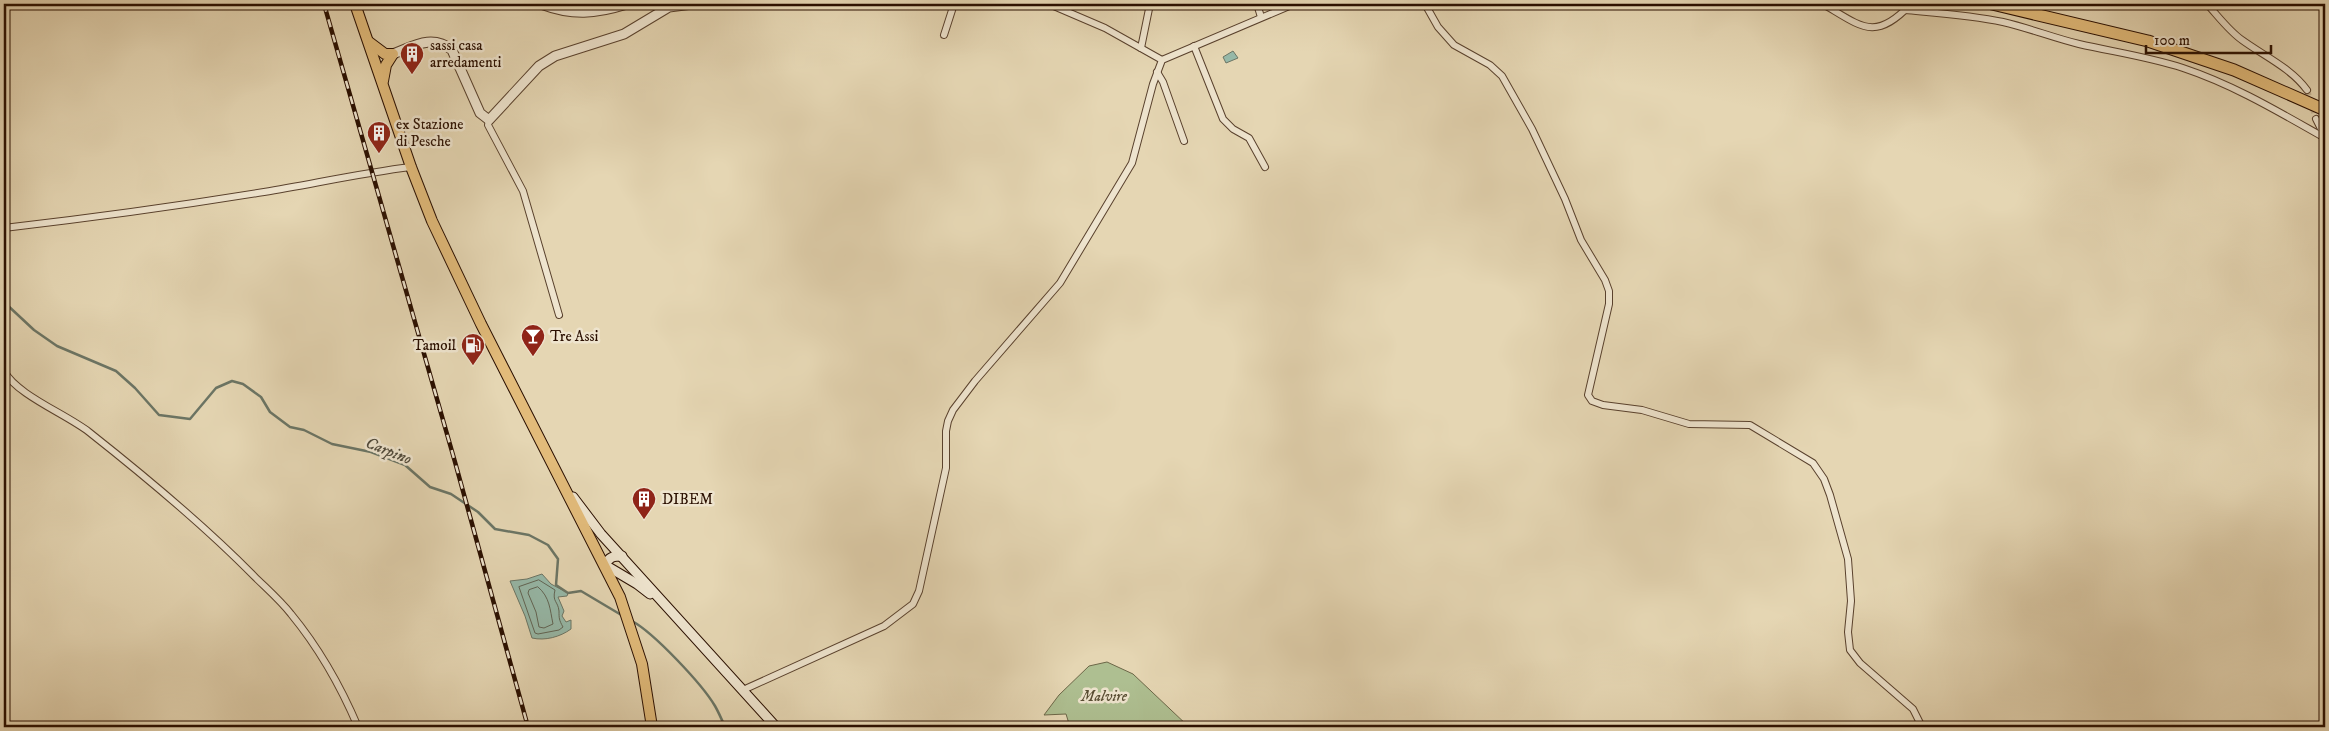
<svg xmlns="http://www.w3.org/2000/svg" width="2329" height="731" viewBox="0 0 2329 731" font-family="'IM FELL DW Pica',serif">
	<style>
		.green { fill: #aebf91; stroke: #6c6748 }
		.water { fill: #96b9a9; stroke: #6b7565 }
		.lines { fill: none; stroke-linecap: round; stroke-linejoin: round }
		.shore { stroke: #606454; stroke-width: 1 }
		.stream { stroke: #6b7565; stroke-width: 2.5 }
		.minor-tunnel { stroke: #c9b898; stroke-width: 6; stroke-dasharray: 6 3; stroke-linecap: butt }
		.minor-casing { stroke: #59412d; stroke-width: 8 }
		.tertiary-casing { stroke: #59412d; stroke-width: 11 }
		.secondary-casing { stroke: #2a0f00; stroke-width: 11 }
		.primary-casing { stroke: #2a0f00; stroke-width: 12 }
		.trunk-casing { stroke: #2a0f00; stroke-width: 13 }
		.minor { stroke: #eee4ce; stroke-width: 6 }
		.tertiary { stroke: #eee4ce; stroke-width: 9 }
		.secondary { stroke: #eee4ce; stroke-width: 9 }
		.primary { stroke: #e2bb7a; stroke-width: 10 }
		.trunk { stroke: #e2bb7a; stroke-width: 11 }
		.rail-casing { stroke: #2a0f00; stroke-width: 4.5 }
		.rail { stroke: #eee4ce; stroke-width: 2.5; stroke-dasharray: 8; stroke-linecap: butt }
		.labels { text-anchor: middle; stroke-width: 5; stroke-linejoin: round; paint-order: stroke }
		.poi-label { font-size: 15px; fill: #2a0f00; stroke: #eee4ce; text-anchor: start }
		.park-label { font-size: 15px; font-style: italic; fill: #584d33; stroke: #eee4ce }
		.water-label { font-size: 16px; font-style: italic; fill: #504a3b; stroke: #eee4ce }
	</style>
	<rect width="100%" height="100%" fill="#e5d6b3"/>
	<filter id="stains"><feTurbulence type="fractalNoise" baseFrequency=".004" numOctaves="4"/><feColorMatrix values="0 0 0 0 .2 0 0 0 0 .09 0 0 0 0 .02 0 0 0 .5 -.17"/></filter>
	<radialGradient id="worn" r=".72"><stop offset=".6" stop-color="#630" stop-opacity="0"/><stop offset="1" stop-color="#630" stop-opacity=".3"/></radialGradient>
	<polygon class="green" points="1107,662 1133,674 1189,727 1070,727 1066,714 1044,715 1059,695 1089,666"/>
	<g class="water">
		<polygon points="1233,51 1238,58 1226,63 1223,57"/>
		<path d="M542,574L551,584L568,593L567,596L558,597L564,611L562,616L566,622L571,620V629C560,637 545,641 532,638L525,616L510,581L527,579Z"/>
	</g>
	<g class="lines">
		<g class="shore">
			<path d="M539,580L555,590C552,602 558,601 559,611C559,618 559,620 563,627L559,630L538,634L535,633L519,587Z"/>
			<path d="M538,587C550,597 550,610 553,624L544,628L539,627L536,612L528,593L529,590Z"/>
		</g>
		<g class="stream">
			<polyline points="4,302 34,330 57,346 116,371 135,388 159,415 190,419 216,388 232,381 243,384 261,397 270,412 290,427 304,430 332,444 371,452 405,465 430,487 451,494 478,512 495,529 529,535 548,545 558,559 556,585 568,593 581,591 623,616"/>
			<path d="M632,621C654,633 702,684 715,706C719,713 722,720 725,727"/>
		</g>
		<polyline class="minor-tunnel" points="2307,90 2316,119"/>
		<g class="minor-casing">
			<g id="minor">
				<polyline points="1049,4 1105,28 1162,60"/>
				<polyline points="1257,4 1261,17"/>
				<polyline points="1425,4 1438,27 1454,45 1490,65 1502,76 1532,129 1565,199 1581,240 1605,280 1609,291 1609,304 1588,395 1592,401 1603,405 1642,410 1689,424 1750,425 1813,463 1824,479 1830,495 1848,559 1851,601 1848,632 1850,650 1860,663 1913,709 1922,727"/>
				<path d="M1823,4C1862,27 1875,42 1911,4"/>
				<path d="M2207,4C2218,16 2229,31 2242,40C2264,56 2291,68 2307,90"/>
				<path d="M1905,10C1938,13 1971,15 2003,22C2029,28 2054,38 2079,44C2114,52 2149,57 2183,68C2234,85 2279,112 2325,138"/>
				<polyline points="944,35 954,4"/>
				<polyline points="1194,46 1223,119 1233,129 1249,138 1265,167"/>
				<polyline points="1141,48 1150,4"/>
				<polyline points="1157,72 1163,82 1184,141"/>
				<polyline points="2316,119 2325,137"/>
				<polyline points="489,120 488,125 523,191 559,315"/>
				<path d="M4,228C91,218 178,206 264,192C313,184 361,173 411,167"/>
				<path d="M4,371C17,395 66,414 89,432C146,477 203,524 254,576C266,588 280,600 291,614C319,648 341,687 358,727"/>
				<polyline points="743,690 884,626 913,604 919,591 946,468 946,431 948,421 953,410 975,381 1060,283 1132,163 1153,84 1162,60 1294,4"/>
			</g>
		</g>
		<g class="tertiary-casing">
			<g id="tertiary">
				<path d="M541,4C573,16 595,14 627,4"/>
				<path d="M393,54C414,46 432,34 452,50L480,113L489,120L539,66L555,56L624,34L669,7L692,4"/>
			</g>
		</g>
		<g class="secondary-casing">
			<g id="secondary">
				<polyline points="573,497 601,534 776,727"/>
				<path d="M622,556C613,556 609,557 605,565L637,584L650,594"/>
			</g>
		</g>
		<g class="primary-casing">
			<g id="primary">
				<polyline points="355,4 411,167 432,221 481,324 620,597 642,664 652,727"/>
				<polyline points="369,42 385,54 393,54 386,65 383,81"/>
			</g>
		</g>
		<g class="trunk-casing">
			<polyline id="trunk" points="1992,4 2148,41 2234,70 2325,110"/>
		</g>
		<use href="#minor" class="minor"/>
		<use href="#tertiary" class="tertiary"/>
		<use href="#secondary" class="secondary"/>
		<use href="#primary" class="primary"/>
		<use href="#trunk" class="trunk"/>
		<g class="rail-casing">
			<polyline id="rail" points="324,4 455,462 528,727"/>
		</g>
		<use href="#rail" class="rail"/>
	</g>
	<defs>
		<g id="building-pin" transform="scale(1.25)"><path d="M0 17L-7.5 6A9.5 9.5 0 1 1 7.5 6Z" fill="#8f2418" stroke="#eee4ce"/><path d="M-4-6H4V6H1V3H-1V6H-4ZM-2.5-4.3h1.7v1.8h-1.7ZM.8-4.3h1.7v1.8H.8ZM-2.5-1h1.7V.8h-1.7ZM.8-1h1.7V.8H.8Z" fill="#fff"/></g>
		<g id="bar-pin" transform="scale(1.25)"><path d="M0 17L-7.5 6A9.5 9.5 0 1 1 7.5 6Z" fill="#8f2418" stroke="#eee4ce"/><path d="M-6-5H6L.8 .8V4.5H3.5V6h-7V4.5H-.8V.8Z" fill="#fff"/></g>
		<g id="fuel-pin" transform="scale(1.25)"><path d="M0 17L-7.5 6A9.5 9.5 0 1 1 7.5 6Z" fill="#8f2418" stroke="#eee4ce"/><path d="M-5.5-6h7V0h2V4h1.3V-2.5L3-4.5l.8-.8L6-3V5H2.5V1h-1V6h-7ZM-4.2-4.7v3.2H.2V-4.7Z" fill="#fff"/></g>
	</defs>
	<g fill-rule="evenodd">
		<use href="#building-pin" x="412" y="54"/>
		<use href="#building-pin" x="379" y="133"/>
		<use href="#bar-pin" x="533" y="336"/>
		<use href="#fuel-pin" x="473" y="345"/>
		<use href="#building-pin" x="644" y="499"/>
	</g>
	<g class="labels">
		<g class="poi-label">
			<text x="430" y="50">sassi casa<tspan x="430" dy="17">arredamenti</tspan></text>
			<text x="396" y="129">ex Stazione<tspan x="396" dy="17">di Pesche</tspan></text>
			<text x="550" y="341">Tre Assi</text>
			<text x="456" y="350" text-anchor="end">Tamoil</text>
			<text x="662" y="504">DIBEM</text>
		</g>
		<g class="park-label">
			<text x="1104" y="701">Malvire</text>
		</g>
		<g class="water-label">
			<text transform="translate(389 450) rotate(22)" y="6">Carpino</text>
		</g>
	</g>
	<rect width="2329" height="731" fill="none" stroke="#e5d6b3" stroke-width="20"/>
	<rect x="5" y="5" width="2319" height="721" fill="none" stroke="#2a0f00" stroke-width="2.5"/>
	<rect x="10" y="10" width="2309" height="711" fill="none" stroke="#2a0f00"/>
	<path d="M2146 45v8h125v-8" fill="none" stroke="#2a0f00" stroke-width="2.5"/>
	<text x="2154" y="45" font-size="15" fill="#2a0f00" stroke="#eee4ce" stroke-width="4" paint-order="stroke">100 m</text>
	<rect width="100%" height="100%" filter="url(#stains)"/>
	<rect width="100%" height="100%" fill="url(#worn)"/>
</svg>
